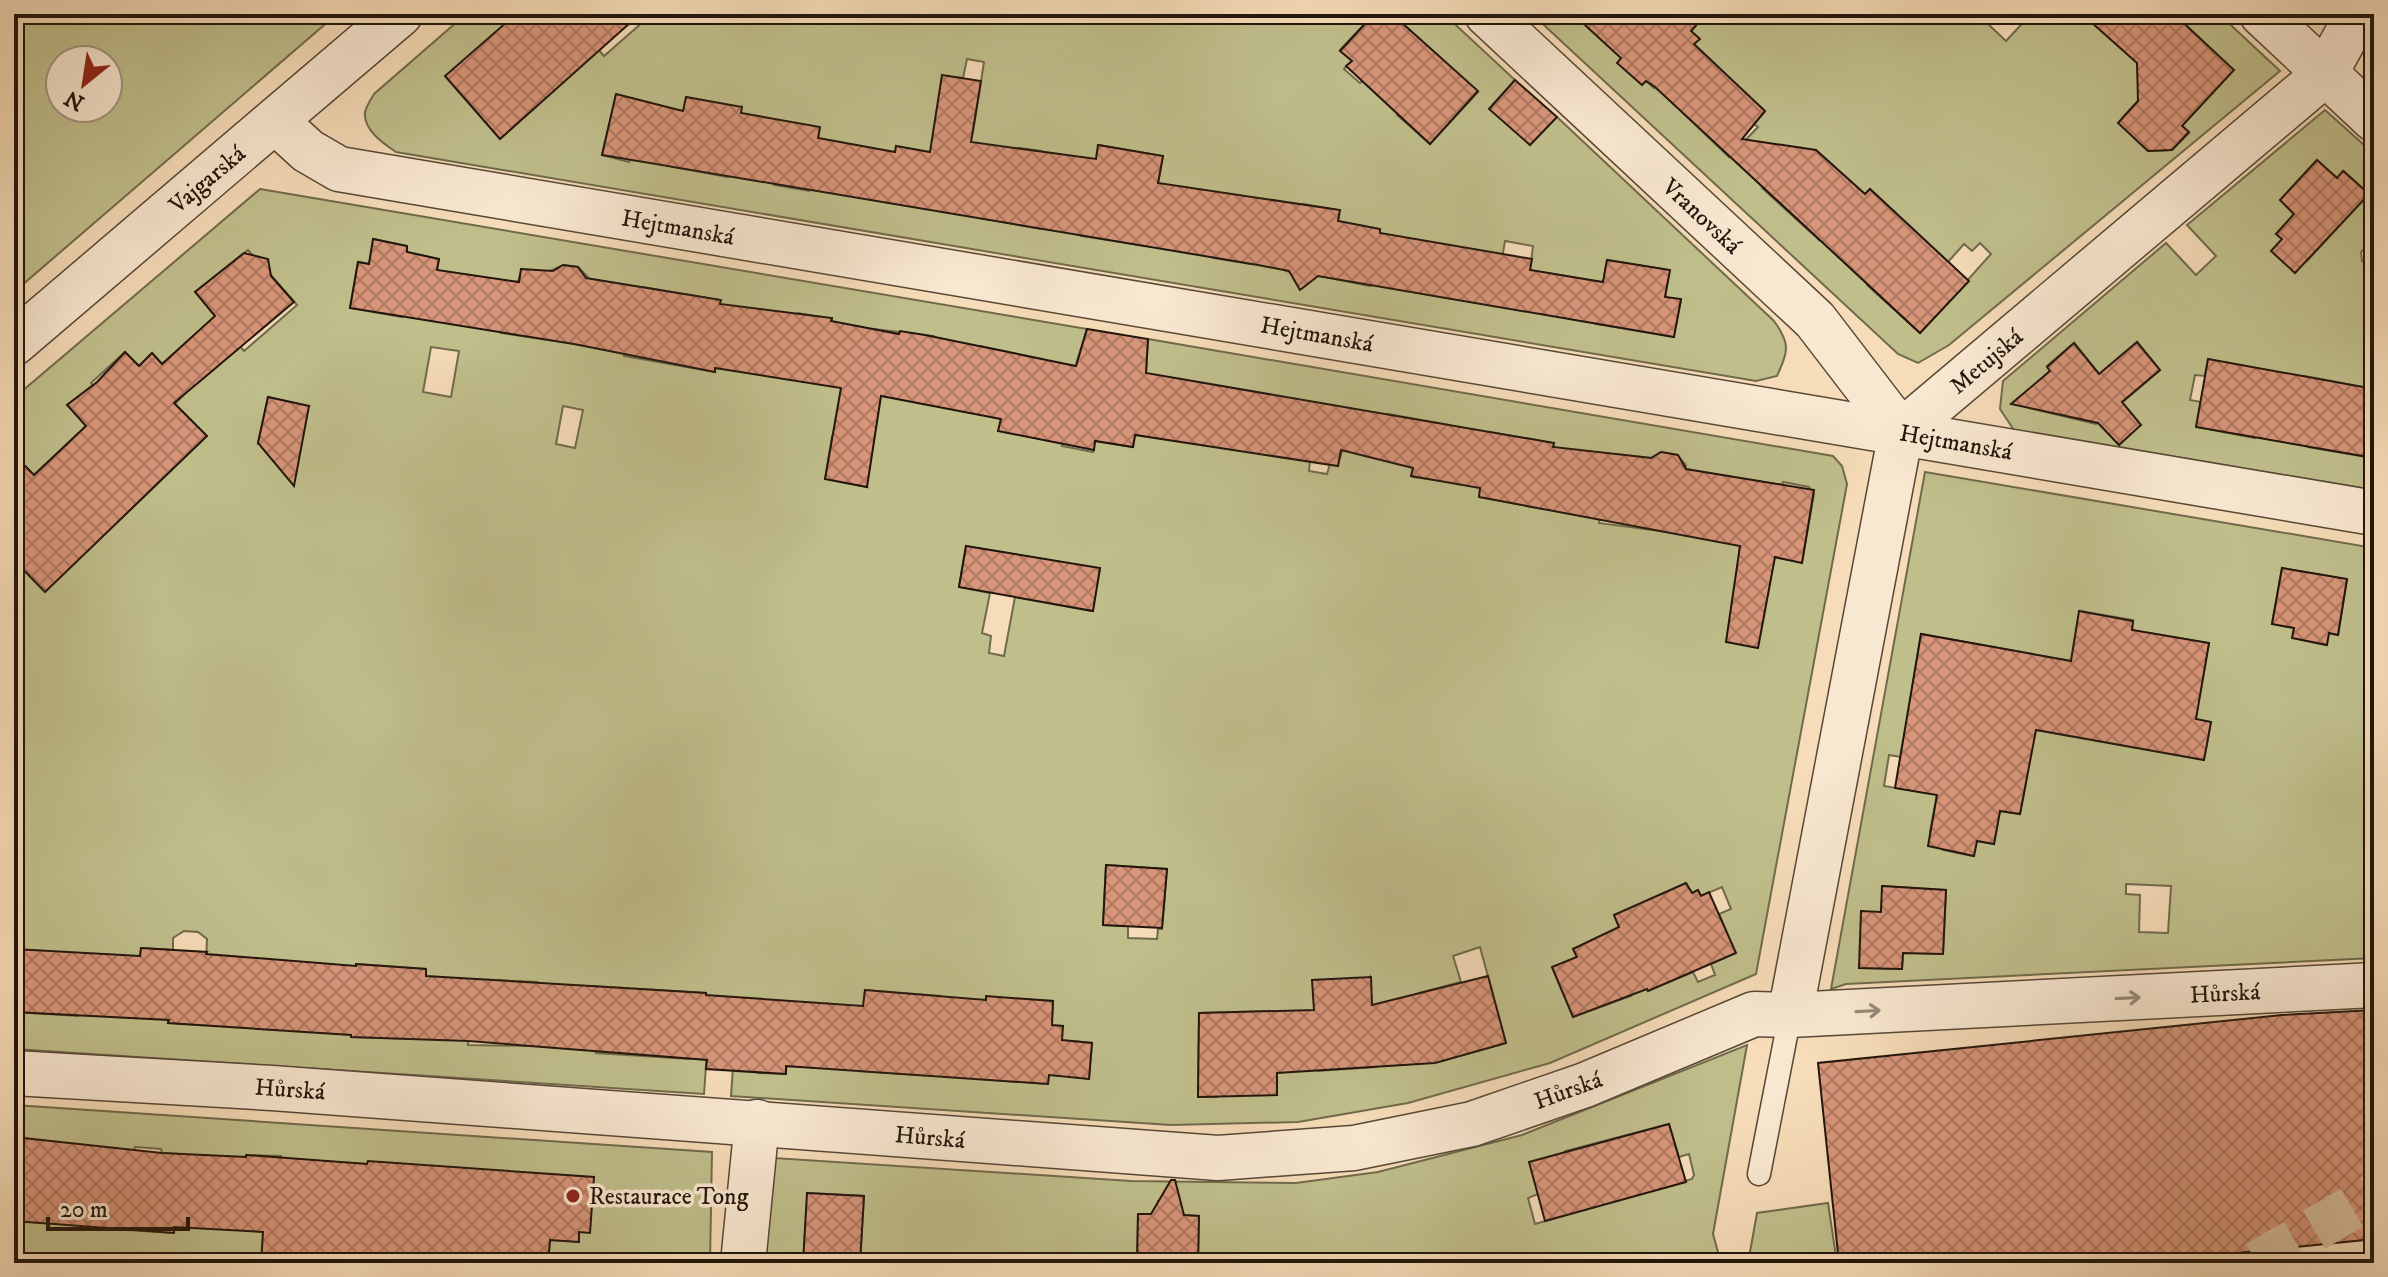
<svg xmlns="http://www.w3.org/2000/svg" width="2388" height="1277" viewBox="0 0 2388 1277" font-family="'IM FELL DW Pica',serif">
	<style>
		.green { fill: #c0bf8c; stroke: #706a4c; stroke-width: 2; fill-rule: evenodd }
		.building { fill: url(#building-cross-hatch); stroke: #21150c; stroke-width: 2 }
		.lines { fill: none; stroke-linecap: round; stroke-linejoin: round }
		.secondary-tunnel { stroke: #d6be9e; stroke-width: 44; stroke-dasharray: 44 22; stroke-linecap: butt }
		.lane-casing { stroke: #564737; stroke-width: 25 }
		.street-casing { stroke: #564737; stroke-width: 47 }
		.lane { stroke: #f9e8d1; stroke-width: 22 }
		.street { stroke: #f9e8d1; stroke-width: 44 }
		.oneway { stroke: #988978 }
		.poi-dot { fill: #8f2418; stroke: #f9e8d1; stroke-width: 3 }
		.labels { text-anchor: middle; stroke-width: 7; stroke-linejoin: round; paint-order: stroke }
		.street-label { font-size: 24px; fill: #21150c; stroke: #f9e8d1 }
		.poi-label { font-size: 24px; fill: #21150c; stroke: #f9e8d1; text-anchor: start }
	</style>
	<defs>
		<pattern id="building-cross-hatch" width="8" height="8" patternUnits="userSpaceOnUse" patternTransform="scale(2)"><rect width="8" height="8" fill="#d89579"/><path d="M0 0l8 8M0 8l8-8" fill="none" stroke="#af7862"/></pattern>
	</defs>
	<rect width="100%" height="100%" fill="#f6dcb8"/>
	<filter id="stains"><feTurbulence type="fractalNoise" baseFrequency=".0025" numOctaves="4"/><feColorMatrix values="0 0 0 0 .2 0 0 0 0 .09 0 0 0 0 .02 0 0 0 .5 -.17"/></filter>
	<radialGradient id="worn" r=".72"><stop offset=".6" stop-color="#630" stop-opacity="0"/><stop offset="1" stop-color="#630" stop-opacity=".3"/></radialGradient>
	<g class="green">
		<path d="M14,14H337L14,292ZM108,60V108H60V60Z"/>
		<path d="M466,14H567L604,56L652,14H1374L1340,50L1352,61L1344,69L1360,83L1368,76L1403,108L1397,115L1430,144L1478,92L1392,14H1444L1515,80L1490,108L1557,117L1774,321C1791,344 1788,351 1777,376L1756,381L396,152C384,144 363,130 365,112C366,107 371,99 374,94ZM967,59L984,62L973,132L945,128L942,76L963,78ZM616,95L643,101L629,162L602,155ZM741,107L728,177L673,167ZM820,128L818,138L843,143L809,191L774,185L783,131ZM1099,145L1163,156L1147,246L1081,236ZM1018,148L1041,151L1052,167L1041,229L980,218L1015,160ZM1262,200L1251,264L1213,258L1214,251ZM1303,204L1339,210L1338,221L1380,229L1370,286L1315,275L1296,282L1290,272L1286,271ZM1505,241L1533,246L1530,270L1565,276L1494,306ZM1396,247L1452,299L1389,288ZM1607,260L1669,270L1665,297L1681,300L1676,324L1670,336L1596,324Z"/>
		<path d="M1532,14H1573L1621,58L1618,63L1642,85L1646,81L1654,88L1699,39L1691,31L1706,14H1998L1989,25L2006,41L2031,14H2219L2280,71L1949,345L1918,363L1898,354ZM2233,70L2181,124L2189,133L2172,150L2148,151L2123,127L2122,118L2138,101V78ZM1743,91L1765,111L1754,124L1758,127L1729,157L1683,113ZM1801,148L1844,216L1870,189L1893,211L1828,234L1820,241L1762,188ZM1980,243L1991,254L1920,333L1867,285L1869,281L1948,262L1964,244L1972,251Z"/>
		<path d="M2325,110L2374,154V246H2367L2361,252L2362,261L2368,266L2366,269L2374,277V389L2304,376L2294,420L2308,447L2373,458L2370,468L2374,469V490L2014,430L2000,409L2003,381L2166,243L2196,275L2216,256L2187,225ZM2317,160L2337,178L2344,171L2369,194L2307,261L2276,234L2294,214L2280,200ZM2137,342L2160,370L2108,415L2098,413L2096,424L2029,408L2025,393L2050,371L2047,366L2074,343L2104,380ZM2208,359L2267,372L2255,438L2197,427L2201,402L2190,400L2195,375L2205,376Z"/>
		<path d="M260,189L1087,329L1077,361L1062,446L1093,452L1095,441L1133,447L1146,373L1148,339L1833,456L1842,466L1847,484L1756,974L1550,1063L1408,1103L1298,1122L1171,1125L731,1096L734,1053L707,1052L704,1094L14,1049V1012L78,1016L82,954L14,949V560L206,436L175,404L187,391L152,353L139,366L125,352L91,383L94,386L86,426L34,475L16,457L14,459V398ZM374,239L407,246V252L439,259L428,316L403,311L402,317L350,308L358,262L369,264ZM248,250L253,256L266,261L270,274L297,305L244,351L196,292ZM563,265L578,267L588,277L576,344L501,333L522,269L550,273V271ZM643,287L720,300L717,326L722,328L715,372L624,356L632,312ZM798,313L832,319L820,385L797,316ZM874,329L934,336L923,403ZM194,336L219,365L199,382L175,354ZM980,346L1042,359L1026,436L999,431L1001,419L966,411ZM431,347L459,351L451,397L423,392ZM268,397L309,406L258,443ZM563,406L583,410L575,448L556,444ZM1354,409L1338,465L1330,464L1327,474L1309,471L1310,461ZM1388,414L1450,425L1441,481L1412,477L1414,461L1380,456ZM1490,432L1554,443L1543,509L1479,497ZM832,437L867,487L825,479ZM1661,452L1677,455L1686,465L1674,533L1599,523C1601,499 1612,478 1617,454L1651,458ZM1752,480L1782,485L1783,482L1809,487L1814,494L1802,562L1739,552ZM966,546L1100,569L1092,611L1015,597L1004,656L989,653L991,636L982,633L990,593L959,587ZM1106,865L1167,869L1162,929H1158L1157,939L1128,938V926L1103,925ZM1686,883L1692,893L1698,890L1701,896L1722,887L1731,909L1719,914L1735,953L1711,964L1715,975L1698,982L1693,972L1648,991L1614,915ZM184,931L198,932L207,939L203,1025L169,1023L139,969L141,948L173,950V938ZM1605,934L1631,996L1573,1017L1552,967L1577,957L1573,949ZM1480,947L1506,1043L1438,1062L1419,993L1461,982L1453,956ZM357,964L426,969L421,1039L351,1037ZM1370,977L1376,1067L1318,1071V1070ZM472,979L537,982L533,1046L468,1045ZM590,986L706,993L704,1022L689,1059L596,1053L599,1015L588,1014ZM865,990L940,996L934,1076L859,1071ZM986,997L1053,1001L1048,1084L981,1079ZM826,1004L821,1068L787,1066L785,1074L759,1073ZM1277,1011V1095L1218,1091L1217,1097H1198L1199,1013ZM1070,1041L1092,1043L1089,1079L1067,1076Z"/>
		<path d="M1925,472L2374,548V958L1846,984L1831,989ZM2282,568L2347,579L2338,635L2329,633L2326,645L2293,638L2294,628L2272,624ZM2080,611L2133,620L2132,630L2209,643L2201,688L2169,715L2211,722L2204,759L1909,708L1921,634L2071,661ZM1889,755L1931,762L1926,793L1884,786ZM1943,763L2026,783L2020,814L2000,811L1994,844L1977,841L1973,856L1943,850L1945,836L1930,832ZM2126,884L2171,886L2168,933L2139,932L2140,895L2126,894ZM1883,886L1946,890L1943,954L1903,953L1902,969L1860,968L1881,912Z"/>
		<path d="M1747,1045L1713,1234L1721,1263H1198L1199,1216L1181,1215V1203L1165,1200L1158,1201L1155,1215L1138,1214L1137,1263H860L864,1196L808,1193L803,1263H764L774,1158L1131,1181L1296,1183L1378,1172L1522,1135ZM1669,1124L1679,1157L1689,1154L1694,1175L1692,1179L1535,1224L1528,1198L1538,1194L1565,1151Z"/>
		<path d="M14,1105L712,1152L710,1263H548L550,1240L578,1242L579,1232L367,1164L338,1162L261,1263H14V1211L16,1221L43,1223L49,1142L15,1137L14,1144ZM135,1147L161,1149L162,1153L178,1154L173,1233L96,1228L101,1149L134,1151ZM246,1155L281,1156L276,1221L246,1157Z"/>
		<polygon points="1828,1203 1837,1263 1748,1263 1757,1213"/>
	</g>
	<g class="building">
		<polygon points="516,14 640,14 500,139 445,76"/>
		<polygon points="1374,14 1392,14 1478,91 1430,144 1346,66 1352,61 1340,51"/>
		<polygon points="1573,14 1706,14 1691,31 1700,39 1694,44 1765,111 1742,139 1816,150 1865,194 1870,189 1969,281 1920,333 1655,87 1646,81 1642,85 1617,63 1621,58"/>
		<polygon points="2082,14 2174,14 2234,70 2182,126 2189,132 2172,150 2148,151 2118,123 2138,101 2137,63"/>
		<polygon points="942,75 981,81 971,142 1096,159 1098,145 1163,156 1158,183 1340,210 1338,221 1380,229 1380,233 1532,259 1530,270 1603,282 1607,260 1670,270 1665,297 1681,299 1674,337 1318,276 1300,290 1289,271 1258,265 602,155 616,94 683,111 686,97 742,107 741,113 820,127 818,138 895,152 896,146 930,152"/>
		<polygon points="1515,80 1557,117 1530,145 1489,109"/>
		<polygon points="2317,160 2337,178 2343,171 2369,194 2295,273 2271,251 2282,239 2276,234 2294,214 2280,200"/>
		<polygon points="373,239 407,246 407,252 439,259 437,270 519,282 521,269 553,271 563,265 578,267 586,278 721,300 720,304 832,318 831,321 899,334 900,331 925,335 1076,366 1087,329 1148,339 1146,373 1554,443 1553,447 1651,458 1661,452 1678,455 1686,469 1814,490 1802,563 1775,557 1758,648 1726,642 1740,546 1479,497 1480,488 1411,476 1413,468 1341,450 1338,466 1135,435 1133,447 1095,441 1094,450 998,431 1001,419 881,396 867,487 825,479 841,388 715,368 715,372 574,344 350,308 358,262 369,264"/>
		<polygon points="244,253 268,259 271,276 294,302 174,403 207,436 45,592 14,560 14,455 34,475 86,426 67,405 97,382 125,352 139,366 152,353 162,364 215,316 195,292"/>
		<polygon points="2137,342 2160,370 2122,402 2141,425 2119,445 2098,423 2011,404 2050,371 2047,367 2074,343 2099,374"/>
		<polygon points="2208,359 2374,389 2374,458 2196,427"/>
		<polygon points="268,397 309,406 294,486 258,443"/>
		<polygon points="966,546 1100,568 1093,611 959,587"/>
		<polygon points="2282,568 2347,579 2338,635 2329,633 2327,645 2292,638 2294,628 2272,624"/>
		<polygon points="2079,611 2133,621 2132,630 2209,643 2196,719 2211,722 2204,760 2036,730 2020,814 2000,811 1994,844 1977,841 1974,856 1928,846 1937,795 1895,788 1921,634 2071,661"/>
		<polygon points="1106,865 1167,869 1162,928 1103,925"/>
		<polygon points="1686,883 1692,893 1698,890 1701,896 1709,892 1736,953 1648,991 1647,989 1573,1017 1552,967 1577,957 1573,949 1619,927 1614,915"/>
		<polygon points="1882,886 1946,890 1943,954 1903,953 1902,969 1859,968 1861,911 1881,912"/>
		<polygon points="141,948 207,952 206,954 356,966 356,964 426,969 426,976 706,993 706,995 863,1006 865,990 986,1000 986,996 1053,1001 1052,1025 1063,1026 1062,1040 1092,1043 1089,1079 1049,1075 1048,1084 786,1066 786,1074 706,1069 707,1060 468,1041 351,1037 351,1035 168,1023 169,1020 14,1012 14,949 140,956"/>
		<polygon points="1488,976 1506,1043 1435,1063 1277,1073 1277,1095 1198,1097 1199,1013 1314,1010 1312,980 1371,977 1372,1005"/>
		<polygon points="2374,1010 2374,1239 2141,1263 1839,1263 1818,1063 2282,1015"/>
		<polygon points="1669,1124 1686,1182 1545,1221 1529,1162"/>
		<polygon points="14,1137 162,1153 246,1157 246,1155 367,1164 368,1161 594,1177 590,1233 579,1232 579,1242 550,1240 548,1263 261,1263 263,1232 174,1227 174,1233 14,1221"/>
		<polygon points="1171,1180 1175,1180 1184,1215 1199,1216 1198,1263 1137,1263 1138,1214 1151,1214"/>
		<polygon points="807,1193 864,1196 860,1263 803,1263"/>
	</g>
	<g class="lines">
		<polyline class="secondary-tunnel" points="2257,1263 2374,1195"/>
		<g class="lane-casing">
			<polyline id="lane" points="1759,1174 1790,1015"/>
		</g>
		<g class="street-casing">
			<g id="street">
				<polyline points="1487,14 1815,320 1901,432"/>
				<polyline points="2262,14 2374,119"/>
				<polyline points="275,121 308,151 339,169 2374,513"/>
				<polyline points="14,343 400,14"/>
				<polyline points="1790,1015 1901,432 2325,74 2358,14"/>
				<polyline points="14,1073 272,1088 1218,1158 1354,1148 1472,1124 1585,1085 1754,1014 1790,1015 2374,985"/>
				<polyline points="743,1263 757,1122"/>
			</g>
		</g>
		<use href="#lane" class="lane"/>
		<use href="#street" class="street"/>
	</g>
	<defs><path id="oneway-shaft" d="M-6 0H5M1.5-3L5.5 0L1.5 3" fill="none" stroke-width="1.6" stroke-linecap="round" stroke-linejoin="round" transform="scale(2)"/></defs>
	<g class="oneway">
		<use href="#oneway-shaft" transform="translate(2128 998) rotate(-3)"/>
		<use href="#oneway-shaft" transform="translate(1868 1011) rotate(-3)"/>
	</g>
	<circle class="poi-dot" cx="573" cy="1196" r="8"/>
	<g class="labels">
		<g class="street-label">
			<text transform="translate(207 179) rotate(-40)" y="8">Vajgarská</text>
			<text transform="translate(1702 216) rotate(43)" y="8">Vranovská</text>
			<text transform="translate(678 227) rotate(10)" y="8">Hejtmanská</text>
			<text transform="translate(1317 334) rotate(10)" y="8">Hejtmanská</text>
			<text transform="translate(1986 361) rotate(-40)" y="8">Metujská</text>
			<text transform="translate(1956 442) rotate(10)" y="8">Hejtmanská</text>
			<text transform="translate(2225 993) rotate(-3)" y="8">Hůrská</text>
			<text transform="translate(290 1089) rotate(4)" y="8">Hůrská</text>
			<text transform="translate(1568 1090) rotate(-20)" y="8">Hůrská</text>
			<text transform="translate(930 1137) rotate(5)" y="8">Hůrská</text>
		</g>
		<g class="poi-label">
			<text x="589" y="1204">Restaurace Tong</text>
		</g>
	</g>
	<rect width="2388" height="1277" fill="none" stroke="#f6dcb8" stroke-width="48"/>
	<rect x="16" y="16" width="2356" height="1245" fill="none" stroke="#21150c" stroke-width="4"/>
	<rect x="24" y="24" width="2340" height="1229" fill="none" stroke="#21150c" stroke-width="2"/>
	<g transform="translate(84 84) rotate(210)"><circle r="38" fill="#f9e8d1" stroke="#a39482" stroke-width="2"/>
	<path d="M0-6L14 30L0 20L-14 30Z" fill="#8f2418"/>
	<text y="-12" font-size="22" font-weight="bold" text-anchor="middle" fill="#21150c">N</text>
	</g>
	<path d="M48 1217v12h140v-12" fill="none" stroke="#21150c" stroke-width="4"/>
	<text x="60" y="1217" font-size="24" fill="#21150c" stroke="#f9e8d1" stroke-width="6" paint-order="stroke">20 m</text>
	<rect width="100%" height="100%" filter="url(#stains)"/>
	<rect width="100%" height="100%" fill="url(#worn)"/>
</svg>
